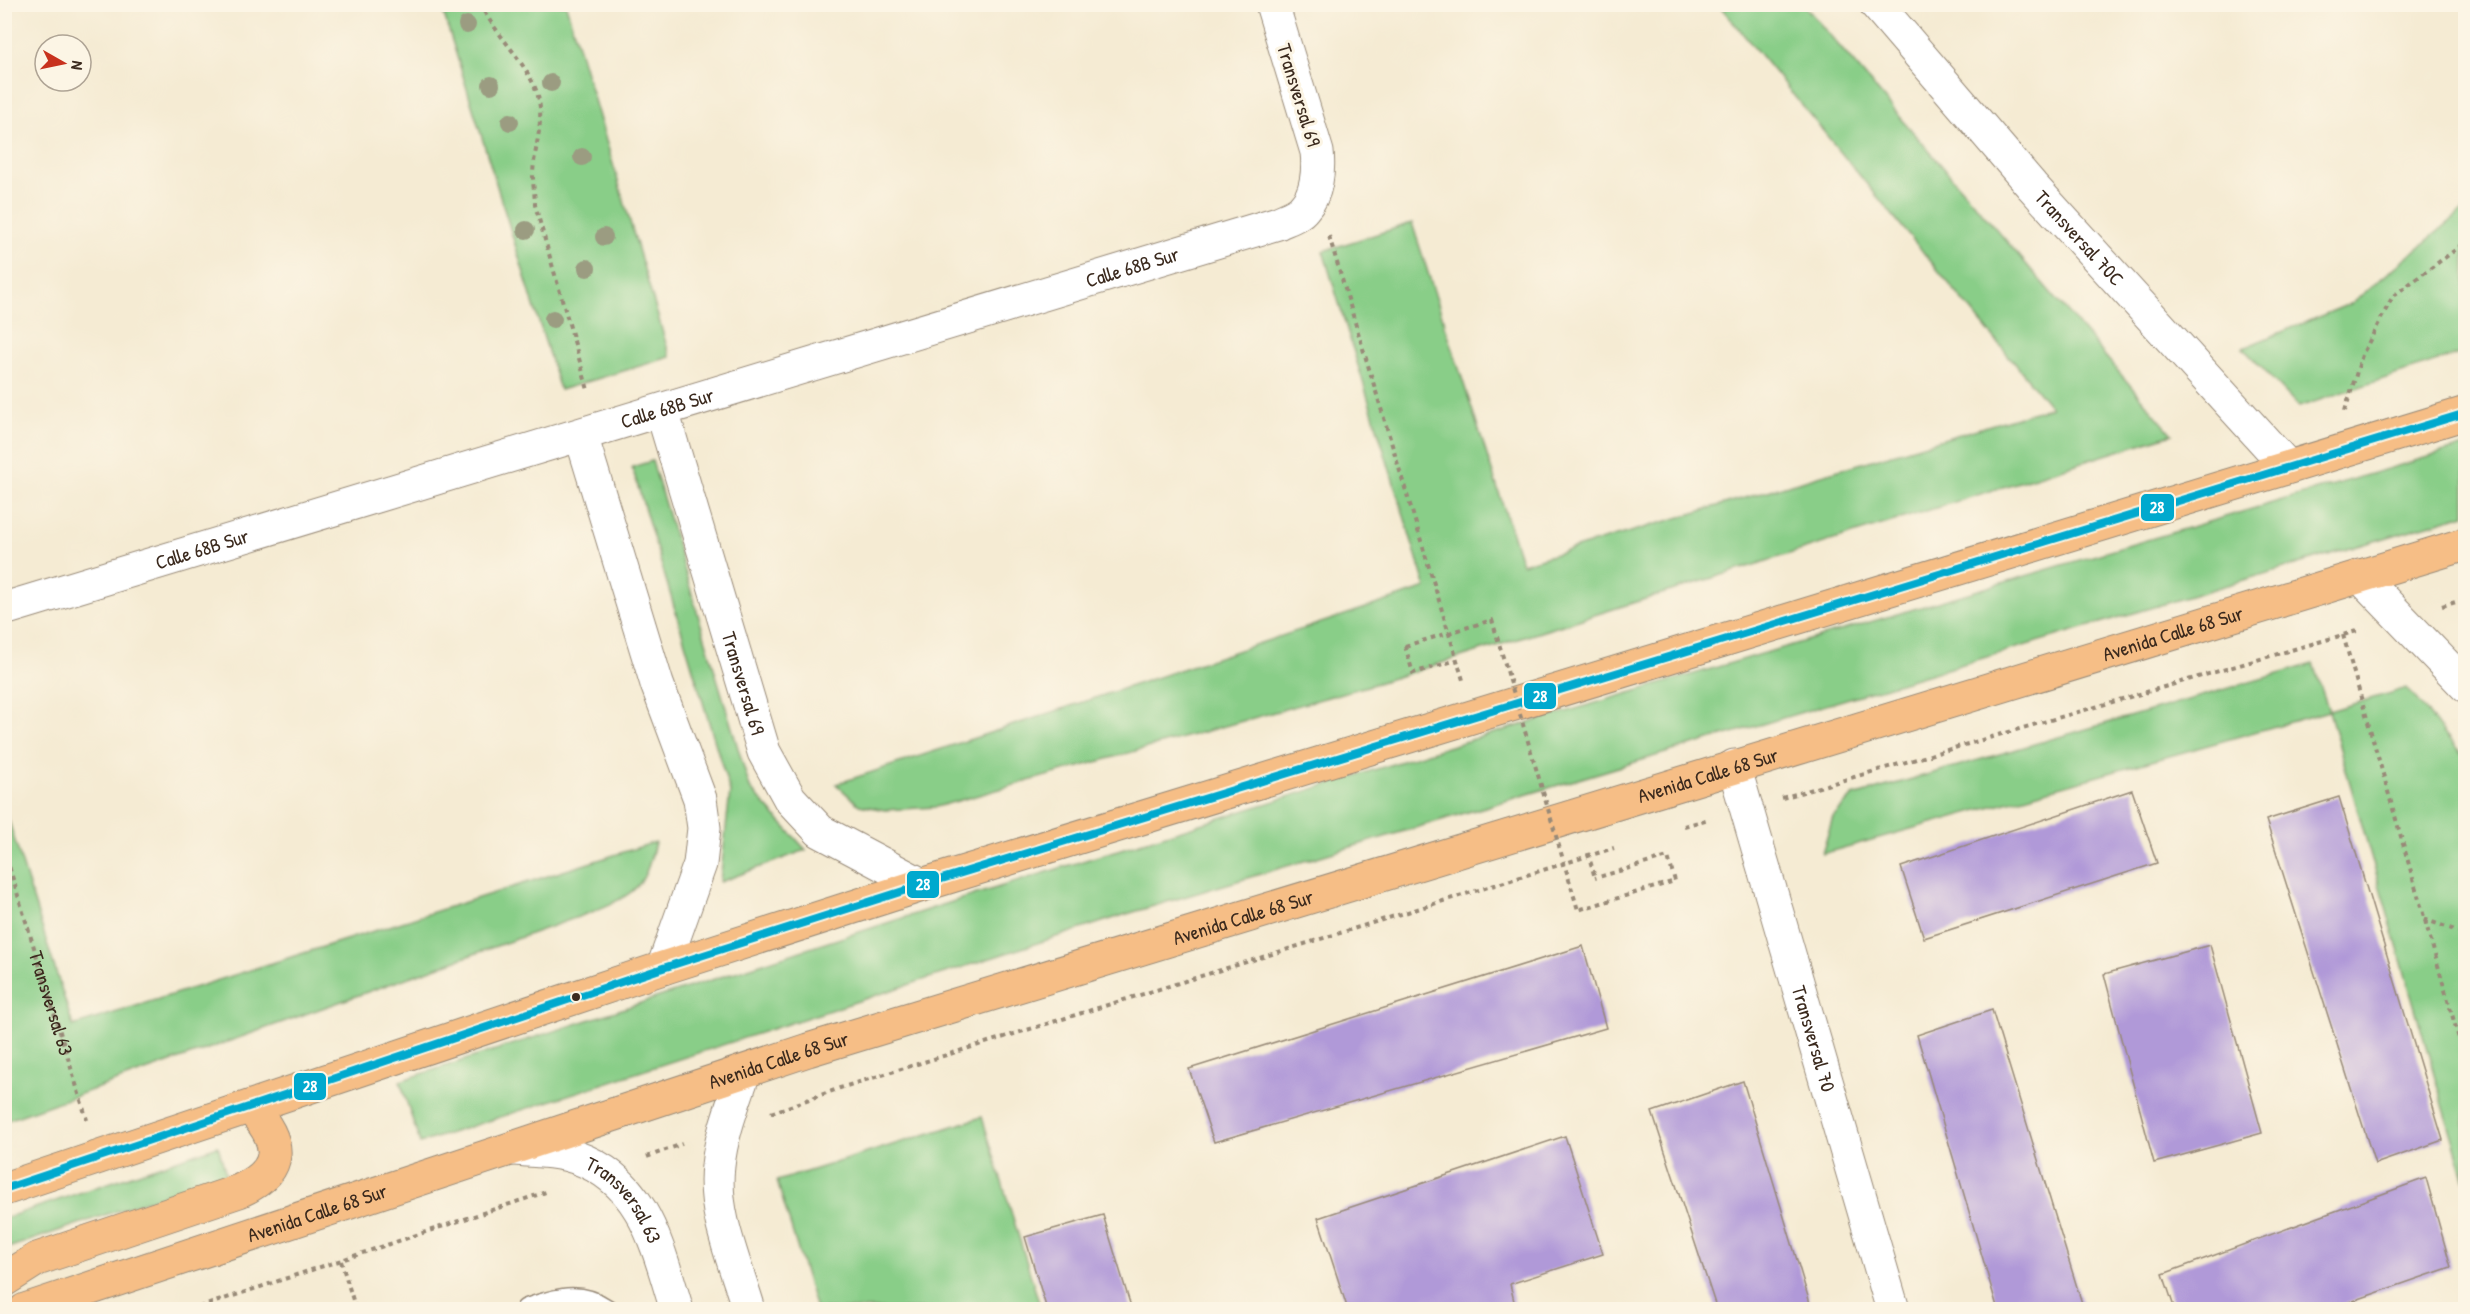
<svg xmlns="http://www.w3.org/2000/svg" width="2470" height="1314" viewBox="0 0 2470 1314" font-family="'Patrick Hand',sans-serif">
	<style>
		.green { fill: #89ce88; stroke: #627c53; stroke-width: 1.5 }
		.building { fill: #b099d8 }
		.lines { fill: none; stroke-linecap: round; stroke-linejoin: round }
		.lane-casing { stroke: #988a78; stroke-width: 25 }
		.street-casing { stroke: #988a78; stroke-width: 35 }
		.primary-casing { stroke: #988a78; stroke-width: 35 }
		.path { stroke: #988a78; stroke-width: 4; stroke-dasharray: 4.5 4.5; stroke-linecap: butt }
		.lane { stroke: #fff; stroke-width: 22 }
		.street { stroke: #fff; stroke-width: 33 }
		.primary { stroke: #f6be86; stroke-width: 33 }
		.path-bridge { stroke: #988a78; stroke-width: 4; stroke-dasharray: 4.5 4.5; stroke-linecap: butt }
		.bus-1-casing { stroke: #fcf5e5; stroke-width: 12 }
		.bus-1 { stroke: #00a9ce; stroke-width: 8 }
		.tree { fill: #9b9c81 }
		.bus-dot { fill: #3b2a1e; stroke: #fcf5e5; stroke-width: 2 }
		.labels { text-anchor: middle; stroke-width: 6; stroke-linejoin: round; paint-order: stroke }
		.street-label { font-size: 20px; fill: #3b2a1e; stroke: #fcf5e5 }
		.line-badge { stroke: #fcf5e5; stroke-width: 2 }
		.badge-label { font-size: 16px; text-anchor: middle; font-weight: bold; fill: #fff }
	</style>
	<rect width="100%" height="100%" fill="#fcf5e5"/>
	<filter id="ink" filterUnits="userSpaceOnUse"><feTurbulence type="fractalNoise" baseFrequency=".0167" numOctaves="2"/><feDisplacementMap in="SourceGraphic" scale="12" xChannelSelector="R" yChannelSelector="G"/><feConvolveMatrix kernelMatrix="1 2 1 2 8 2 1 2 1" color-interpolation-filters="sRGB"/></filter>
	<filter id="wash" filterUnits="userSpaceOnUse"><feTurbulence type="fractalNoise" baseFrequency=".008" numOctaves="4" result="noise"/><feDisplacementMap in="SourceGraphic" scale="24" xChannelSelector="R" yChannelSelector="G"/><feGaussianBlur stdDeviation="1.35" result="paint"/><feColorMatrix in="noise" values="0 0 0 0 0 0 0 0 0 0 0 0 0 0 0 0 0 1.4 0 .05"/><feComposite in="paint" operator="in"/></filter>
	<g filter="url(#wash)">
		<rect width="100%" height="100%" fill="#f5ebd3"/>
		<g class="green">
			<polygon points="441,5 566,5 670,357 560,390"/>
			<polygon points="1719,5 1804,5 2172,434 1371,685 936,807 885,810 859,805 836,784 1426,588 1323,251 1412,223 1522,564 2051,407"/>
			<polygon points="2465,209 2465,352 2299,407 2243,348 2352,303"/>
			<polygon points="2465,446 2465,514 1127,914 420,1143 400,1081 961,899 1447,747"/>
			<polygon points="652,461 750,788 806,850 720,882 730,792 632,467"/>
			<polygon points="2313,664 2329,711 2407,688 2465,758 2465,1181 2329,711 1822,854 1833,817 1853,796"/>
			<path d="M4,806L73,1026L655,842C644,891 635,893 592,912L5,1121Z"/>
			<polygon points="982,1117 1041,1309 816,1309 777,1181"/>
			<polygon points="218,1146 226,1174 5,1249 5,1218"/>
		</g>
		<g id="blocks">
			<g class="building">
				<polygon points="2132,790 2157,863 1924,938 1901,867"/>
				<polygon points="2339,797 2443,1140 2375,1164 2266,820"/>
				<polygon points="2210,945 2262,1133 2154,1163 2104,974"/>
				<polygon points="1583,946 1606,1028 1214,1142 1189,1069"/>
				<polygon points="1992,1010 2084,1310 1998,1310 1917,1035"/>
				<polygon points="1743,1081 1812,1310 1717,1310 1652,1112"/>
				<polygon points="1565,1136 1603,1254 1510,1284 1516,1310 1348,1310 1318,1218"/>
				<polygon points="2426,1178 2451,1267 2327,1310 2175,1310 2163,1274"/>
				<polygon points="1103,1215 1132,1310 1047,1310 1025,1237"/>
			</g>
		</g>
	</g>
	<g filter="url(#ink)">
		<use href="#blocks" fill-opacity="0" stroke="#988a78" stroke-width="1.5"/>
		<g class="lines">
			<g class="lane-casing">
				<path id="lane" d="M527,1310C555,1300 580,1292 606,1310"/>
			</g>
			<g class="street-casing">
				<g id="street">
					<path id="s2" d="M1876,4L2032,186L2288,467"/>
					<path id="s3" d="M662,411L764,752L790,799L820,831L922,885"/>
					<polyline points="581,435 657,684 700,799 704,828 700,864 663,968"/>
					<polyline points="2360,576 2466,686"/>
					<path id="s4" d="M4,609L1278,223C1286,219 1299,215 1304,208C1317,194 1319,170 1317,152L1272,4"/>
					<path id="s5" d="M1734,766L1893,1310"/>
					<path d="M744,1072C734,1102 721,1134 718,1166C712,1213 736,1265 749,1310"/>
					<path id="s6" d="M515,1149C535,1151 556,1150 575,1157C645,1181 657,1246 677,1310"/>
				</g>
			</g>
			<g class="primary-casing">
				<g id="primary">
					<polyline points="4,1189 663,968 922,885 2466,413"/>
					<path d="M4,1280L37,1259L239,1191C286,1170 282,1141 250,1107"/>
					<path id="s7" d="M25,1310L808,1050L2466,544"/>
				</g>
			</g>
			<g class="path">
				<path d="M480,4C496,35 523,58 536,90C547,119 533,148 533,177C533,186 535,196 535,205L588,390"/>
				<polyline points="1329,236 1463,680"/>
				<polyline points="2345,411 2362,355 2393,296 2466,242"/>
				<polyline points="2442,606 2466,599"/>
				<polyline points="2343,635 2466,1063"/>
				<polyline points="1405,646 1413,673 1457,660"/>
				<polyline points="1782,798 2360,630"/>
				<polyline points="1684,826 1709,819"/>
				<path id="s1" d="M4,850L87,1120"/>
				<polyline points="1588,853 1595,878"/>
				<polyline points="2424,919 2466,934"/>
				<polyline points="771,1113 840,1088 1614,848"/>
				<polyline points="647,1157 682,1144"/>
				<polyline points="341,1261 356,1310"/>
				<polyline points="191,1310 549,1191"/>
			</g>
			<use href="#lane" class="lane"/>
			<use href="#street" class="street"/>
			<use href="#primary" class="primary"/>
			<polyline class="path-bridge" points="1405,646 1492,620 1578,910 1675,881 1668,857 1595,878"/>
			<g class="bus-1-casing">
				<polyline id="bus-1" points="4,1189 663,968 922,885 2466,413"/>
			</g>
			<use href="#bus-1" class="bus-1"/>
		</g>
		<g class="tree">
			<circle cx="467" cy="25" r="9"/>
			<circle cx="551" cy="83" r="9"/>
			<circle cx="491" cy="85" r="9"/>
			<circle cx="510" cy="122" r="9"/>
			<circle cx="582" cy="157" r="9"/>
			<circle cx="526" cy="230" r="9"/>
			<circle cx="604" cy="237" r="9"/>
			<circle cx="587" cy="268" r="9"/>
			<circle cx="553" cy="319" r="9"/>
		</g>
	</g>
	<circle class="bus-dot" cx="576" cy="997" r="5"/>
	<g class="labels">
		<g class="street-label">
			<text transform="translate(1299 95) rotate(73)" y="7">Transversal 69</text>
			<text dy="7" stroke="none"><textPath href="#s2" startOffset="310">Transversal 70C</textPath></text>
			<text dy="7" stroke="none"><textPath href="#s4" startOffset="1179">Calle 68B Sur</textPath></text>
			<text dy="7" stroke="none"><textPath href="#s4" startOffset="693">Calle 68B Sur</textPath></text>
			<text dy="7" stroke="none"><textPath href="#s4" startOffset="207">Calle 68B Sur</textPath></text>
			<text dy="7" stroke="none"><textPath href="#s7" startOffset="2252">Avenida Calle 68 Sur</textPath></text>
			<text dy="7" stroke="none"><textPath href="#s3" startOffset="284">Transversal 69</textPath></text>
			<text dy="7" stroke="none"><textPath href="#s7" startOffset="1766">Avenida Calle 68 Sur</textPath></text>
			<text dy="7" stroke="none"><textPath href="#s7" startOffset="1280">Avenida Calle 68 Sur</textPath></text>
			<text dy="7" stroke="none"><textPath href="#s1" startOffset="160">Transversal 63</textPath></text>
			<text dy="7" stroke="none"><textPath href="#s5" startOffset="284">Transversal 70</textPath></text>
			<text dy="7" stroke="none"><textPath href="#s7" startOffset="794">Avenida Calle 68 Sur</textPath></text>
			<text dy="7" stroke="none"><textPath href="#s6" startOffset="128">Transversal 63</textPath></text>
			<text dy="7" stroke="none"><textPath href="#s7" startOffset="308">Avenida Calle 68 Sur</textPath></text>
		</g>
	</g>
	<g class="line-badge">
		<rect x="2140" y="493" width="35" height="29" rx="6" fill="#00a9ce"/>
		<rect x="1523" y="682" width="34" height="28" rx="6" fill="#00a9ce"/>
		<rect x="906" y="870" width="34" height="29" rx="6" fill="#00a9ce"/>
		<rect x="293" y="1072" width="34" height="29" rx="6" fill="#00a9ce"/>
	</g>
	<g class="badge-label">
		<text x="2157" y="513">28</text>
		<text x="1540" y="702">28</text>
		<text x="923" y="890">28</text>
		<text x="310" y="1092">28</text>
	</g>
	<rect width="2470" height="1314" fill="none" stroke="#fcf5e5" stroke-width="24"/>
	<g transform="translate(63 63) rotate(99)"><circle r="28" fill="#fcf5e5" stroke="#afa495" stroke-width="1.5"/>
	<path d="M0-4.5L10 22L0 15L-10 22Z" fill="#c8321e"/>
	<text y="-9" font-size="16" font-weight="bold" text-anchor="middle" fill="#3b2a1e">N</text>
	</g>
</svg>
